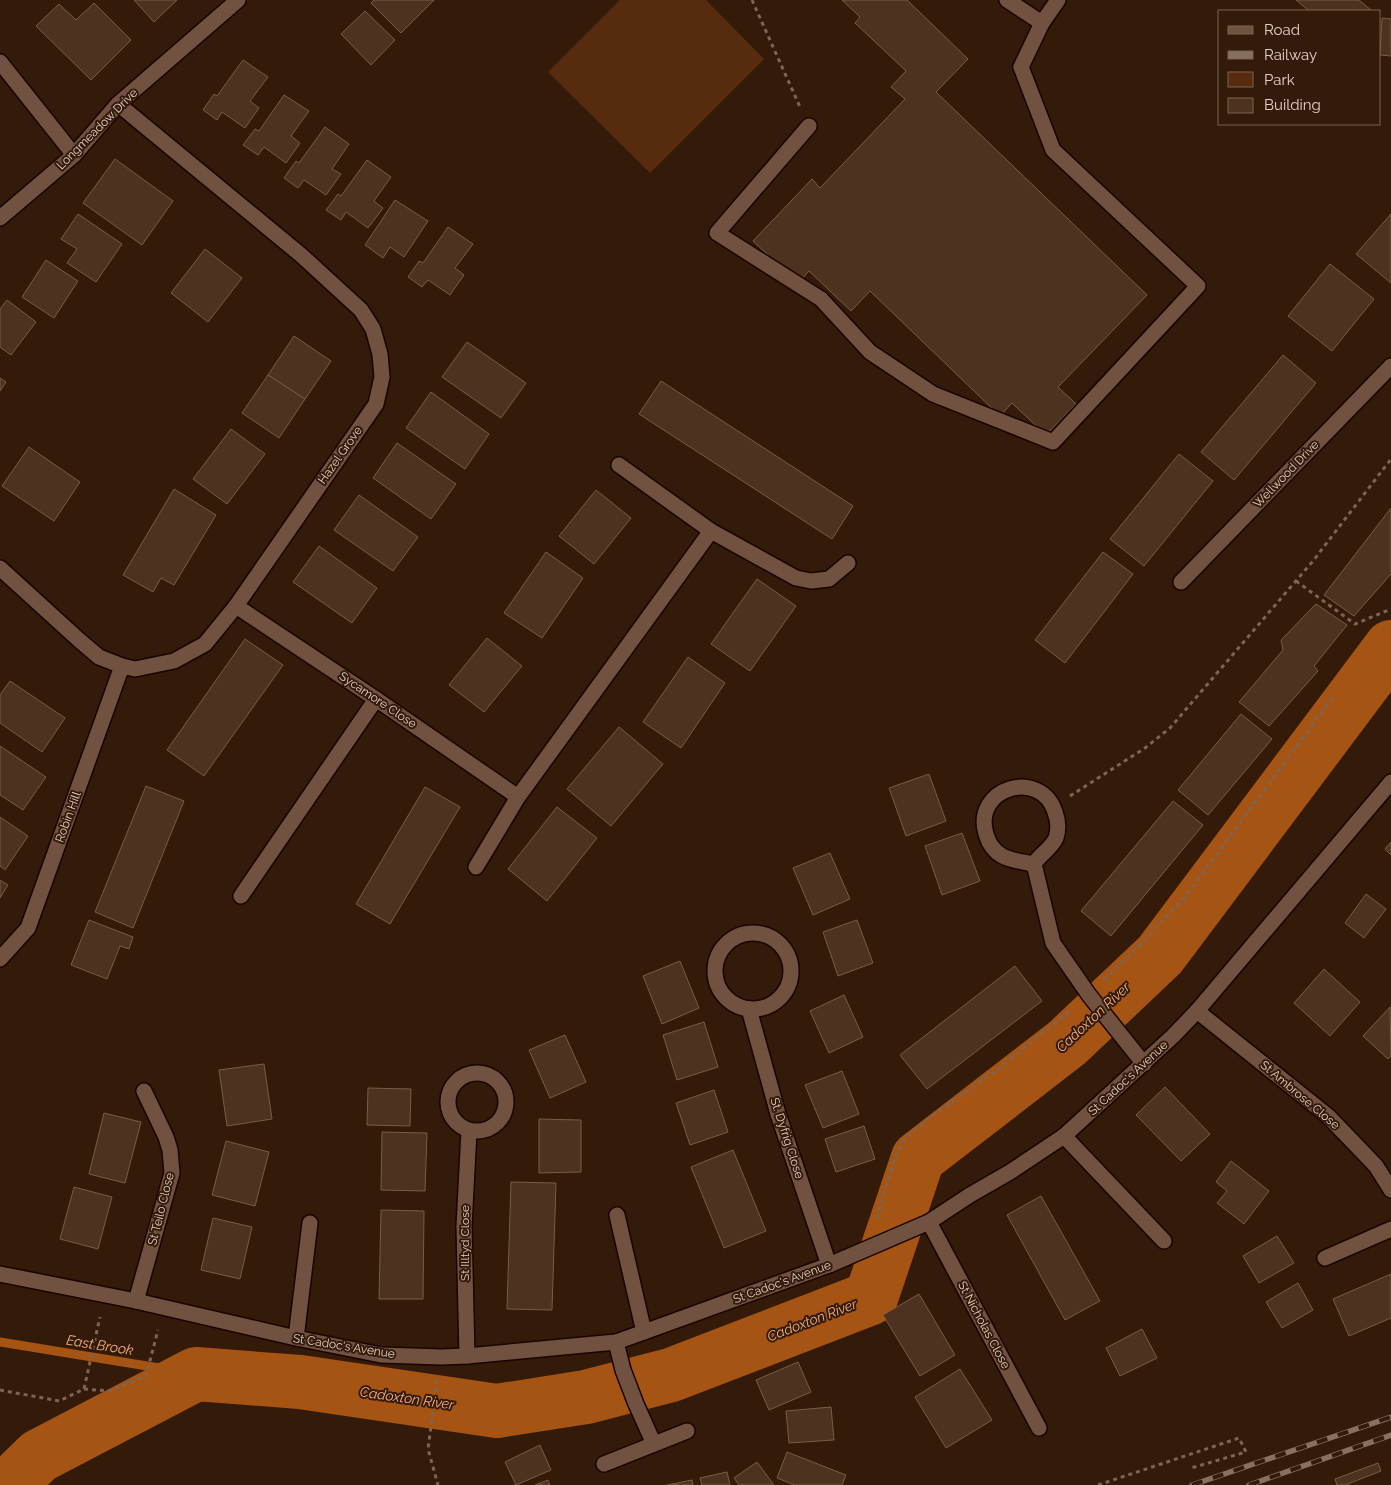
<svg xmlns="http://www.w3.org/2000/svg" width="1391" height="1485" viewBox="0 0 1391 1485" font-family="Raleway,sans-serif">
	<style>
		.green { fill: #572c0e }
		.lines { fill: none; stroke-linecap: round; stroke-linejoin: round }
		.stream { stroke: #a65414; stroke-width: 9 }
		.river { stroke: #a65414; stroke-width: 54 }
		.building { fill: #4e3220; stroke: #7a5b48 }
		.lane-casing { stroke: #1a0400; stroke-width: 18 }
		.street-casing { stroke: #1a0400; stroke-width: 18 }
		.path { stroke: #7c6556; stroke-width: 3; stroke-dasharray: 4 4; stroke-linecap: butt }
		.lane { stroke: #715240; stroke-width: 15 }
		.street { stroke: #715240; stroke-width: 15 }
		.rail-casing { stroke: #867061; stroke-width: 5.5 }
		.rail { stroke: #341a08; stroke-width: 4; stroke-dasharray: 11; stroke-linecap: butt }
		.labels { text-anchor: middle; stroke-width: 4; stroke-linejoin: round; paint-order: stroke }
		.street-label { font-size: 12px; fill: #e1cfc4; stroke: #341a08 }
		.water-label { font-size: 14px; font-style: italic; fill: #f1af86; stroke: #341a08 }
	</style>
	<rect width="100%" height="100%" fill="#341a08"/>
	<polygon class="green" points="620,0 706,0 764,59 650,173 548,72"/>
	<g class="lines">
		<polyline class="stream" points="0,1342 196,1374"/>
		<polyline class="river" points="9,1485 39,1456 196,1374 300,1382 497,1411 586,1397 671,1375 871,1298 918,1158 1067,1043 1160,955 1391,647"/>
	</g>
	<g class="building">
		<polygon points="134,0 177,0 154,22"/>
		<polygon points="374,0 434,0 401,33 371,3"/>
		<polygon points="842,0 907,0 968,59 936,92 1147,295 1058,387 1076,404 1046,435 1012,403 1000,416 870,291 851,311 809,271 798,283 753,241 812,179 820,188 905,99 891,87 906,71 855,23 860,17"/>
		<polygon points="1296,0 1359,0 1372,11 1309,11"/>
		<polygon points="94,3 131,40 91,80 36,26 59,4 76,20"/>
		<polygon points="365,11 395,40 371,65 341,34"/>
		<polygon points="1382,18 1391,19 1391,56 1380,55"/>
		<polygon points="243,60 268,77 250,101 259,108 245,128 222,112 217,120 203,110 214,94 217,96"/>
		<polygon points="284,95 309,111 291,136 300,143 286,163 264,147 258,155 243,145 255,129 259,131"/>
		<polygon points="325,127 349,144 332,169 341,174 326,195 304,180 298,188 284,178 296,161 299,163"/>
		<polygon points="115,159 173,201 142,245 83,203"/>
		<polygon points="367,160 391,177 374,201 383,208 368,228 346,212 341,220 326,210 338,194 341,196"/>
		<polygon points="395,200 428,221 404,257 390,247 383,258 365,245"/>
		<polygon points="78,214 122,244 96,282 67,263 77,249 61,239"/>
		<polygon points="1391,214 1391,283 1356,254"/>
		<polygon points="448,227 473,244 455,268 464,275 450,295 428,280 422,287 408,277 419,261 423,263"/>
		<polygon points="205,249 242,278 208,322 171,293"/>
		<polygon points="46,260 78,281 54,318 22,297"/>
		<polygon points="1330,264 1374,299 1332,351 1288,316"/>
		<polygon points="7,300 36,322 11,355 0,347 0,309"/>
		<polygon points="294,336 331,361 305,399 268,375"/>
		<polygon points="467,342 526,383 501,418 442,377"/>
		<polygon points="1283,355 1316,383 1234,480 1201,452"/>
		<polygon points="268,375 305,399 279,438 242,413"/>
		<polygon points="0,378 6,382 0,391"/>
		<polygon points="661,381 853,506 832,539 639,414"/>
		<polygon points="431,392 489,434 465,469 406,428"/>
		<polygon points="231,429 265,454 227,504 193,479"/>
		<polygon points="397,443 456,484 431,519 373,478"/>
		<polygon points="29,447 80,482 54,521 2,486"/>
		<polygon points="1179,454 1213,481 1144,566 1110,539"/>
		<polygon points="174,489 216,515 174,585 161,578 153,592 123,575"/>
		<polygon points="596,490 631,518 594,564 559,536"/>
		<polygon points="359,495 418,537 393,571 334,530"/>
		<polygon points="1391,508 1391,574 1354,616 1324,595"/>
		<polygon points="319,546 377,588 352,623 293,582"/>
		<polygon points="546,552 583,578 542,638 504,613"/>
		<polygon points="1103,552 1133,574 1065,663 1035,640"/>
		<polygon points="757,579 796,606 750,671 711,644"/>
		<polygon points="1316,604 1347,625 1314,666 1318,671 1269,726 1239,702 1283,650 1281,640"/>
		<polygon points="487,638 522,666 484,712 449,685"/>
		<polygon points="245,639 283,665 204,776 167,750"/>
		<polygon points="688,657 725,683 681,748 643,722"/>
		<polygon points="10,681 65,718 42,752 0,723 0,695"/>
		<polygon points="1241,714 1272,739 1208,815 1178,790"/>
		<polygon points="619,727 663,764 611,826 567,789"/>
		<polygon points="0,746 46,777 23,810 0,795"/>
		<polygon points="929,774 946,821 906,836 889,788"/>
		<polygon points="146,786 184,801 133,928 95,912"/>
		<polygon points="425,787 460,807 390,924 356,904"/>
		<polygon points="1173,801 1203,825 1111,936 1081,911"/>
		<polygon points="557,807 597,838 547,901 508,869"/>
		<polygon points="0,817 28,836 5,870 0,866"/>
		<polygon points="962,833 980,881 942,895 925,846"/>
		<polygon points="1391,842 1391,855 1385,849"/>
		<polygon points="830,853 850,899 813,915 793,868"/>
		<polygon points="0,880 8,885 0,898"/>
		<polygon points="1366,894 1386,909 1364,938 1345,923"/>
		<polygon points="89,920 133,937 129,949 120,946 107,979 71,965"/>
		<polygon points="857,920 873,963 838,976 823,932"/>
		<polygon points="680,961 699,1008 662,1024 643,976"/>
		<polygon points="1015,966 1042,1001 927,1089 900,1055"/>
		<polygon points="1324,969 1360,1002 1330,1036 1294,1003"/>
		<polygon points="844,995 863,1037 829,1053 810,1011"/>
		<polygon points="1390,1007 1391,1056 1388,1059 1363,1036"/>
		<polygon points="704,1022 718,1067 677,1080 663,1035"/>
		<polygon points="565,1035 586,1082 550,1098 529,1050"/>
		<polygon points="264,1064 272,1119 227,1126 219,1070"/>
		<polygon points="842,1071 859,1114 823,1128 805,1085"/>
		<polygon points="1165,1087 1210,1134 1181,1161 1136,1115"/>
		<polygon points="368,1088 411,1089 410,1126 367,1125"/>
		<polygon points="714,1090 728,1132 690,1145 676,1103"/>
		<polygon points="104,1113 141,1122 125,1183 89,1174"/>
		<polygon points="539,1119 581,1120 581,1172 539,1173"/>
		<polygon points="864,1126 875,1159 836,1172 825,1139"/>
		<polygon points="382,1132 427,1133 425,1191 381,1190"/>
		<polygon points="226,1141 269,1152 255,1206 212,1195"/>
		<polygon points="733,1150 766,1231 724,1248 691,1167"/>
		<polygon points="1231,1161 1269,1191 1244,1224 1217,1203 1227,1191 1216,1182"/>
		<polygon points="511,1182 556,1183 552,1310 507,1309"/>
		<polygon points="74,1187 112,1197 98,1249 60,1239"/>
		<polygon points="1041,1196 1100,1301 1065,1320 1007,1215"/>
		<polygon points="381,1210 424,1211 423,1299 379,1299"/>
		<polygon points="213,1218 252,1227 240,1279 201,1270"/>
		<polygon points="1277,1236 1294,1263 1259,1283 1243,1256"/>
		<polygon points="1391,1274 1391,1318 1349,1336 1333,1299"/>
		<polygon points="1298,1283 1313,1310 1282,1328 1266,1302"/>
		<polygon points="919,1294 955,1355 920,1376 883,1315"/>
		<polygon points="1142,1329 1157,1358 1120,1376 1106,1348"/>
		<polygon points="798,1362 811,1392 769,1410 756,1380"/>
		<polygon points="960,1369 992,1420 946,1448 915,1397"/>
		<polygon points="831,1407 834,1440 789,1443 786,1411"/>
		<polygon points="540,1445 551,1470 516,1485 505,1462"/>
		<polygon points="787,1452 846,1475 842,1485 795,1485 777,1478"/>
		<polygon points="757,1462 774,1485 739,1485 734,1478"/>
		<polygon points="1378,1463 1381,1471 1345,1485 1337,1485 1335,1479"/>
		<polygon points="727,1472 730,1485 702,1485 700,1478"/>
		<polygon points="548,1480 550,1485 535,1485"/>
		<polygon points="692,1480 693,1485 667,1485"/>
	</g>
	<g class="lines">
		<g class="lane-casing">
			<g id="lane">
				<polyline points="1007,0 1042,23"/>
				<polyline points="809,126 717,233 821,299 870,352 933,394 1053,442 1198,286 1053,150 1021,67"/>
				<polyline points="241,896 376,699"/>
				<polyline points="1064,1136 1164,1241"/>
				<polyline points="617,1215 644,1332"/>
				<polyline points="296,1338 310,1223"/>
			</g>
		</g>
		<g class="street-casing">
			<g id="street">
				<polyline points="0,62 74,155"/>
				<polyline points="1021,67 1042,23 1058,0"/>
				<polyline points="0,218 74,155 118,104 238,0"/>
				<polyline points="619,465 711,531 796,578 811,581 829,579 848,563"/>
				<polyline points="0,568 79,640 99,657 122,666 135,669 174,661 205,644 236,606 376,404 382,377 380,354 373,329 361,310 301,255 118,104"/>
				<polyline points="1181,582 1391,366"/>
				<polyline points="236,606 376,699 518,797 711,531"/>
				<path d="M1034,864C1012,860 993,859 986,834C972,787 1041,768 1055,812C1058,820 1059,829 1056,838C1051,849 1040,854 1034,864L1053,943L1089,995L1144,1064"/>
				<polyline points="476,867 518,797"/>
				<circle cx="753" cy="971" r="38"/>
				<polyline points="0,959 28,928 122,666"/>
				<polyline points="749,1009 778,1114 829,1265"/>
				<polyline points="1197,1011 1328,1116 1376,1166 1391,1190"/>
				<circle cx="477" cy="1102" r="29"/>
				<polyline points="929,1222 1039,1428"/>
				<polyline points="1325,1258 1391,1229"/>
				<polyline points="0,1274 136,1301 296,1338 381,1355 442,1357 467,1356 616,1342 644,1332 829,1265 929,1222 970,1195 1010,1172 1064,1136 1173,1036 1197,1011 1391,782"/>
				<polyline points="136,1301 172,1173 170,1150 166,1137 144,1091"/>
				<polyline points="616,1342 623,1370 636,1404 654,1444"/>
				<polyline points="467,1356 464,1226 469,1131"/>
				<polyline points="604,1464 687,1431"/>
			</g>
		</g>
		<g class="path">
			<polyline points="752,0 800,107"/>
			<polyline points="1296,581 1355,624 1391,609"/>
			<polyline points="1070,796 1145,748 1170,728 1313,561 1391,459"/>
			<polyline points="1104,980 1137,948 1185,897 1333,697"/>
			<polyline points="877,1218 895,1157 906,1138 928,1119 1001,1067 1072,1009"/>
			<polyline points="437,1380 428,1449 438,1485"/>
			<polyline points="84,1389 109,1391 146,1376 158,1330"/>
			<polyline points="0,1390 59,1401 84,1389 100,1317"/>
			<polyline points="1098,1485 1239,1438 1246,1452 1191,1468"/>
		</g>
		<use href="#lane" class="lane"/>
		<use href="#street" class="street"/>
		<g class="rail-casing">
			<g id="rail">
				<polyline points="1192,1485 1391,1417"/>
				<polyline points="1249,1485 1391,1435"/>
			</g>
		</g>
		<use href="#rail" class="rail"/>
	</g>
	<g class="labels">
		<g class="street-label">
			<text transform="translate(97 129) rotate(-45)" y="4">Longmeadow Drive</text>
			<text transform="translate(340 455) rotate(-55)" y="4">Hazel Grove</text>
			<text transform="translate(1286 474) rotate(-46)" y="4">Wellwood Drive</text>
			<text transform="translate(378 700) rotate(34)" y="4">Sycamore Close</text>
			<text transform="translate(68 817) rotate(-70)" y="4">Robin Hill</text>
			<text transform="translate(1128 1078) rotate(-43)" y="4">St Cadoc's Avenue</text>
			<text transform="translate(1300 1095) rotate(40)" y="4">St Ambrose Close</text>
			<text transform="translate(787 1138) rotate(72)" y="4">St. Dyfrig Close</text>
			<text transform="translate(161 1209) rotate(-76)" y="4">St Teilo Close</text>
			<text transform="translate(465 1243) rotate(-90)" y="4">St Illtyd Close</text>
			<text transform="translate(782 1282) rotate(-20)" y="4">St Cadoc's Avenue</text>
			<text transform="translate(984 1325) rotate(62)" y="4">St Nicholas Close</text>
			<text transform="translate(344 1346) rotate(9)" y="4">St Cadoc's Avenue</text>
		</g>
		<g class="water-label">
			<text transform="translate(1093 1017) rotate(-43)" y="5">Cadoxton River</text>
			<text transform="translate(812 1320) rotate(-21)" y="5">Cadoxton River</text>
			<text transform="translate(100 1345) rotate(9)" y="5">East Brook</text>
			<text transform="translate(407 1398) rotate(8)" y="5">Cadoxton River</text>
		</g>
	</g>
	<rect x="1218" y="10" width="162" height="115" fill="#341a08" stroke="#796253"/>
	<rect x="1228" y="26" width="25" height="8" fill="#715240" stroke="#796253"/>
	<text x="1264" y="35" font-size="15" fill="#e1cfc4">Road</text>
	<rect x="1228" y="51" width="25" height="8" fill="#867061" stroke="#796253"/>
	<text x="1264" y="60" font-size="15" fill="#e1cfc4">Railway</text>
	<rect x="1228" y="72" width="25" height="15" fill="#572c0e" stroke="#796253"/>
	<text x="1264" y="85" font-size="15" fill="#e1cfc4">Park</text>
	<rect x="1228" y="98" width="25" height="15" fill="#4e3220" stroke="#796253"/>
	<text x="1264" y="110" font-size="15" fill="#e1cfc4">Building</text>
</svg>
